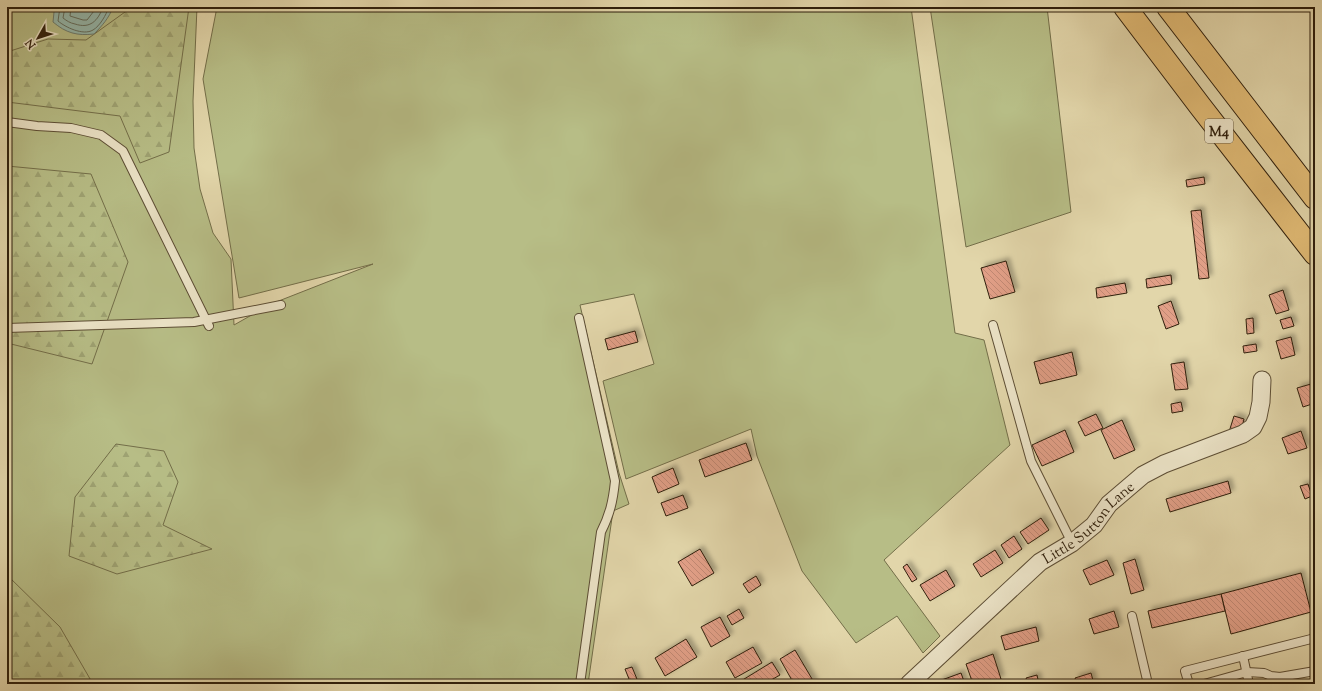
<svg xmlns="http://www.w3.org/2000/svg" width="1322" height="691" viewBox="0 0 1322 691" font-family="'Sorts Mill Goudy',serif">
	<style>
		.green { fill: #b7bd86; stroke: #736e49 }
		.forest { fill: url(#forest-firs); stroke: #736e49 }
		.water { fill: #95b9ad; stroke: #6c7b6d }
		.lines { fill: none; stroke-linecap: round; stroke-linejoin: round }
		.shore { stroke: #626c5c; stroke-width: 1 }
		.building { fill: url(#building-back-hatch); stroke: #2f1f0c; filter: url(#shadow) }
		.service-casing { stroke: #5c4d34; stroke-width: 10 }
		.minor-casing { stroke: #5c4d34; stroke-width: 19 }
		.motorway-casing { stroke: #2f1f0c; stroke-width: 24 }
		.service { stroke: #ece4c8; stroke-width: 8 }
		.minor { stroke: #ece4c8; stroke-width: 17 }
		.motorway { stroke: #e1bb75; stroke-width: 22 }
		.labels { text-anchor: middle; stroke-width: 4; stroke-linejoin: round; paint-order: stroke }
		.shield { fill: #ece4c8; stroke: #685a44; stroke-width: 1 }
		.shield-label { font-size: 14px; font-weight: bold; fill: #2f1f0c }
		.street-label { font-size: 15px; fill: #2f1f0c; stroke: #ece4c8 }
	</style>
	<defs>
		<pattern id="forest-firs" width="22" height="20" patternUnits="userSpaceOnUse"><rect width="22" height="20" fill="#b7bd86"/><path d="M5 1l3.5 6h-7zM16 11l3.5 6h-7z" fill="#9ea272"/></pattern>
		<pattern id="building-back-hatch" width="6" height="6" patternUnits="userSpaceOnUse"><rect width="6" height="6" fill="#e19f87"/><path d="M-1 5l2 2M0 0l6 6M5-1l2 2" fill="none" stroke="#c18873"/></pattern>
		<filter id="shadow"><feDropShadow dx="3.5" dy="-3.5" stdDeviation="2" flood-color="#0004"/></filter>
	</defs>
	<rect width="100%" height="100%" fill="#e2d6aa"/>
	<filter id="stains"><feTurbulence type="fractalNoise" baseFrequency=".005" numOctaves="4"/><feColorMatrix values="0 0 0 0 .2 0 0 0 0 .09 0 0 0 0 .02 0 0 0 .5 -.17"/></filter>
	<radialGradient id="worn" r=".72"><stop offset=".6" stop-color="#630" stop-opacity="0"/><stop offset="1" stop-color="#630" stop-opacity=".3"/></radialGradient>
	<g class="green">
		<polygon points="7,7 197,7 193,101 194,148 200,189 213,233 231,259 234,325 271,304 373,264 239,298 203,79 217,7 911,7 955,333 984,340 1010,445 884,560 940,636 923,653 897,616 856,643 802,571 757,456 751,429 626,479 603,381 654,364 634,294 580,305 619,473 629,504 613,511 588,684 7,684"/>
		<polygon points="930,7 1047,7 1071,212 966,247"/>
	</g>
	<g class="forest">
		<polygon points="132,7 189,7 169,152 140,163 120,116 7,102 7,52 48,39 86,40"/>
		<polygon points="7,166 91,174 128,262 92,364 7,343"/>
		<polygon points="116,444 164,451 178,482 163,525 212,549 117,574 69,556 75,497"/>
		<polygon points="7,575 60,627 93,684 7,684"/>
	</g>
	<path class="water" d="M56,7H113C109,18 102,26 94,34C77,36 66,33 53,22L54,12Z"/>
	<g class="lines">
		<g class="shore">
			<path d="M60,7L58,21C65,27 83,36 93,30C100,26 106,15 109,7"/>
			<path d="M65,7L63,18C67,21 70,23 75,24C90,29 98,21 103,7"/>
			<polyline points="71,7 70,16 83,20 87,20 97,7"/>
		</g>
	</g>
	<g class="building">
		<polygon points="1204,177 1205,184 1187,187 1186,180"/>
		<polygon points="1201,210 1209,278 1199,279 1191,211"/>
		<polygon points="1006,261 1015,292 990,299 981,268"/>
		<polygon points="1171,275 1172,284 1147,288 1146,279"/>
		<polygon points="1125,283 1127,293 1097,298 1096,288"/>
		<polygon points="1283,290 1289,310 1276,314 1269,295"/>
		<polygon points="1171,301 1179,324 1166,329 1158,306"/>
		<polygon points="1291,317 1294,326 1283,329 1280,320"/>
		<polygon points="1253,318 1254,333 1247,334 1246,319"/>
		<polygon points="635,331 638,342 608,350 605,339"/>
		<polygon points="1291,337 1295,355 1281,359 1276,341"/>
		<polygon points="1256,344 1257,351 1244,353 1243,346"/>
		<polygon points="1072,352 1077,375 1040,384 1034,362"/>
		<polygon points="1184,362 1188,389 1175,390 1171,364"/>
		<polygon points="1311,384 1315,395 1315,403 1303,407 1297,388"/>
		<polygon points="1181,402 1183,411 1172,413 1171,404"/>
		<polygon points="1096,414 1103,428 1085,436 1078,422"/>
		<polygon points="1234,416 1244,419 1240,435 1229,432"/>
		<polygon points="1122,420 1135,450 1114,459 1101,430"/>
		<polygon points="1065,430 1074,452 1042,466 1032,445"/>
		<polygon points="1301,431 1307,448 1288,454 1282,438"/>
		<polygon points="746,443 752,460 705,477 699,460"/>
		<polygon points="673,468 679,484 658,493 652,477"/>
		<polygon points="1228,481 1231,493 1170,512 1166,499"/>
		<polygon points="1308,484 1312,496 1305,499 1300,486"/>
		<polygon points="683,495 688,508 666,516 661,503"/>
		<polygon points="1041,518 1049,530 1028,544 1020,532"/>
		<polygon points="1014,536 1022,549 1009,558 1001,545"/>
		<polygon points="700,549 714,573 692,586 678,562"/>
		<polygon points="995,550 1003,563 981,577 973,564"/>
		<polygon points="1135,559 1144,590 1131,594 1123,563"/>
		<polygon points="1107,560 1114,575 1090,585 1083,570"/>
		<polygon points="907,564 917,579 912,582 903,567"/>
		<polygon points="946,570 955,586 930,601 920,585"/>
		<polygon points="1301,573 1311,612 1231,634 1221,594"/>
		<polygon points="756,576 761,585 749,593 743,584"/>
		<polygon points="1221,594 1225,611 1152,628 1148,611"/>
		<polygon points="739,609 744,618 732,625 727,616"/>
		<polygon points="1114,611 1119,627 1094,634 1089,619"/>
		<polygon points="720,617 730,636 711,647 701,627"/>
		<polygon points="1036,627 1039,641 1005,650 1001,636"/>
		<polygon points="686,639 697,657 665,676 655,658"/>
		<polygon points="753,647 762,663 735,678 726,662"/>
		<polygon points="795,650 815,684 794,684 780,659"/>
		<polygon points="993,654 1001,679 986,684 973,684 966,664"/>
		<polygon points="772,662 780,675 764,684 736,684"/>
		<polygon points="632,667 639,684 631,684 625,669"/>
		<polygon points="961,673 965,684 940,684 939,681"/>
		<polygon points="1091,673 1094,684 1077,684 1075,678"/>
		<polygon points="1037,675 1039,684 1028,684 1026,678"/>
	</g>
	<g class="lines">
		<g class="service-casing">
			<g id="service">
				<polyline points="7,122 37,126 71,128 101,135 123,151 209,326"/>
				<path d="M579,318L615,481C613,501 610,514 601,532L580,684"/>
				<polyline points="993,325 1031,461 1072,543"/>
				<polyline points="7,328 194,322 281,305"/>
				<polyline points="1132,616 1148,684"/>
				<polyline points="1243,656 1249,684"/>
				<polyline points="1189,684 1185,671 1315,638"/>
				<polyline points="1204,684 1247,672 1264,673 1271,676 1280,677 1315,671"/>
			</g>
		</g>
		<g class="minor-casing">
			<g id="minor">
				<path id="s1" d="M909,684L1040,562L1072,543L1094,525L1109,504L1143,475L1164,464L1243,434L1253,427L1258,417L1261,402L1262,380"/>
			</g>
		</g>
		<g class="motorway-casing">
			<g id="motorway">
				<polyline points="1125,7 1200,106 1315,254"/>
				<polyline points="1168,7 1315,198"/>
			</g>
		</g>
		<use href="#service" class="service"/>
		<use href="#minor" class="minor"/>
		<use href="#motorway" class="motorway"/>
	</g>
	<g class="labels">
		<rect class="shield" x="1205" y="119" width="28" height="24" rx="3"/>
		<g class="shield-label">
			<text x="1219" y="136">M4</text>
		</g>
		<g class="street-label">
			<text dy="5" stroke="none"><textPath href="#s1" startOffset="242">Little Sutton Lane</textPath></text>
		</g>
	</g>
	<rect width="1322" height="691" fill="none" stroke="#e2d6aa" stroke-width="24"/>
	<rect x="8" y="8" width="1306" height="675" fill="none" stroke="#2f1f0c" stroke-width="2"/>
	<rect x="12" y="12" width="1298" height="667" fill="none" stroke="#2f1f0c"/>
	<g transform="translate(38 38) rotate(231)" stroke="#ece4c8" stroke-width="3" paint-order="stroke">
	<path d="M0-3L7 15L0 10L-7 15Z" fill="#2f1f0c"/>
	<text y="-6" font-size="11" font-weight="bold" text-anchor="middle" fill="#2f1f0c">N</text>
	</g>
	<rect width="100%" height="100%" filter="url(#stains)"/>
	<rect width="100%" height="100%" fill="url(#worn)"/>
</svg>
